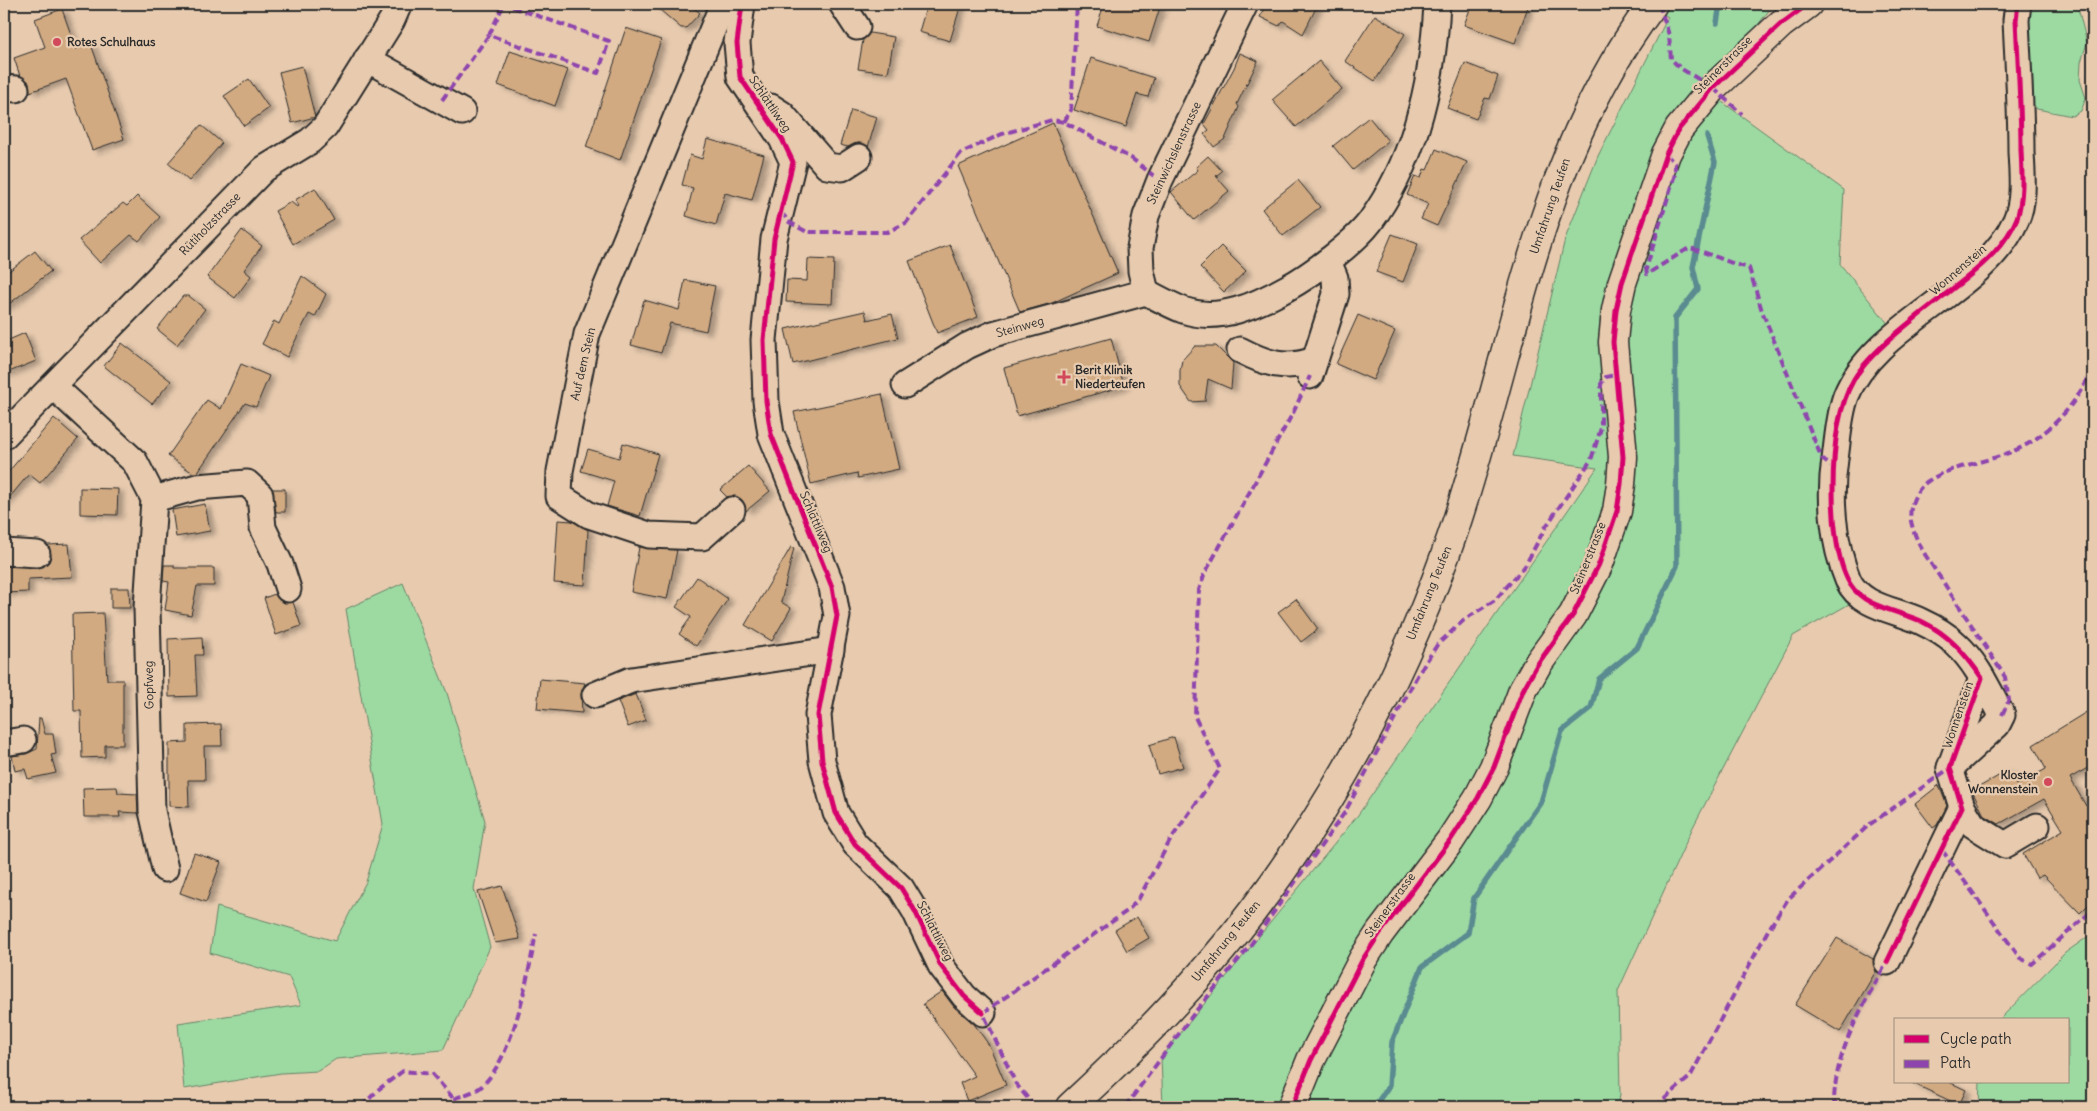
<svg xmlns="http://www.w3.org/2000/svg" width="2097" height="1111" viewBox="0 0 2097 1111" font-family="Delius,sans-serif">
	<style>
		.green { fill: #9ddaa2; stroke: #648266 }
		.lines { fill: none; stroke-linecap: round; stroke-linejoin: round }
		.stream { stroke: #5a8b90; stroke-width: 5.5 }
		.building { fill: #d1aa82; stroke: #2b2b2b; filter: url(#shadow) }
		.minor-casing { stroke: #2b2b2b; stroke-width: 29 }
		.major-casing { stroke: #2b2b2b; stroke-width: 31 }
		.minor { stroke: #e8cbaf; stroke-width: 25 }
		.major { stroke: #e8cbaf; stroke-width: 28 }
		.quiet { stroke: #8e44ad; stroke-width: 4; stroke-dasharray: 8 4; stroke-linecap: butt }
		.cycleway-casing { stroke: #e8cbaf; stroke-width: 8 }
		.cycleway { stroke: #d6006c; stroke-width: 5 }
		.poi-dot { fill: #d1495b; stroke: #e8cbaf; stroke-width: 2 }
		.labels { text-anchor: middle; stroke-width: 4.5; stroke-linejoin: round; paint-order: stroke }
		.poi-label { font-size: 12px; font-weight: bold; fill: #2b2b2b; stroke: #e8cbaf; text-anchor: start }
		.street-label { font-size: 12px; fill: #2b2b2b; stroke: #e8cbaf }
	</style>
	<defs>
		<filter id="shadow"><feDropShadow dx="5.5" dy="3" stdDeviation="2.5" flood-color="#0004"/></filter>
	</defs>
	<rect width="100%" height="100%" fill="#e8cbaf"/>
	<filter id="ink" filterUnits="userSpaceOnUse"><feTurbulence type="fractalNoise" baseFrequency=".02" numOctaves="2"/><feDisplacementMap in="SourceGraphic" scale="10" xChannelSelector="R" yChannelSelector="G"/><feConvolveMatrix kernelMatrix="1 2 1 2 8 2 1 2 1" color-interpolation-filters="sRGB"/></filter>
	<g filter="url(#ink)">
		<g class="green">
			<polygon points="1648,4 1774,4 1707,91 1844,190 1840,264 1890,326 1832,426 1851,603 1793,636 1693,827 1618,991 1620,1094 1618,1107 1163,1107 1161,1057 1358,815 1597,468 1513,456 1565,239 1598,156 1668,17"/>
			<polygon points="2024,4 2077,4 2087,43 2081,62 2080,80 2086,98 2081,111 2072,116 2037,109 2030,100"/>
			<polygon points="403,583 447,693 485,821 474,889 490,947 443,1050 336,1059 318,1071 281,1073 184,1089 178,1023 301,1005 289,977 210,953 217,907 335,941 366,882 383,824 346,609"/>
			<polygon points="2093,933 2093,1107 1979,1107 1980,1082 2068,1082 2068,1020 1999,1020 2065,953"/>
		</g>
		<g class="lines">
			<g class="stream">
				<polyline points="1717,23 1720,4"/>
				<polyline points="1374,1107 1389,1086 1392,1042 1422,967 1468,933 1474,898 1541,802 1562,731 1591,708 1599,679 1637,648 1677,566 1675,318 1698,289 1693,267 1715,162 1707,136"/>
			</g>
		</g>
		<g class="building">
			<polygon points="653,4 689,4 700,13 686,28 681,28"/>
			<polygon points="927,4 961,4 950,41 919,32"/>
			<polygon points="1104,4 1161,4 1149,42 1097,26"/>
			<polygon points="1266,4 1318,4 1303,34 1283,21 1279,26 1260,17"/>
			<polygon points="1472,4 1529,4 1515,43 1464,25"/>
			<polygon points="62,9 76,49 91,44 124,139 92,150 66,79 30,92 29,82 20,76 14,58 45,47 35,19"/>
			<polygon points="1375,15 1405,34 1375,81 1345,61"/>
			<polygon points="626,28 661,40 620,160 586,147"/>
			<polygon points="870,33 894,37 888,73 858,69 863,40"/>
			<polygon points="510,51 568,70 555,106 498,85"/>
			<polygon points="1240,53 1258,61 1237,104 1239,107 1225,139 1214,147 1204,134 1209,130 1204,124 1234,68"/>
			<polygon points="1091,58 1154,78 1148,97 1137,94 1126,127 1074,110"/>
			<polygon points="1319,61 1342,89 1296,127 1272,100"/>
			<polygon points="1465,63 1498,76 1490,99 1485,98 1476,119 1447,108"/>
			<polygon points="302,66 315,117 292,123 279,72"/>
			<polygon points="249,79 269,108 244,126 224,96"/>
			<polygon points="851,110 877,117 868,147 859,143 848,147 840,145"/>
			<polygon points="1369,117 1388,141 1353,170 1333,146"/>
			<polygon points="1053,123 1118,273 1052,303 1020,312 958,166"/>
			<polygon points="201,125 222,143 189,181 168,163"/>
			<polygon points="707,139 764,155 752,200 725,193 716,225 686,216 693,188 682,185 690,155 702,159"/>
			<polygon points="1436,149 1467,162 1437,226 1421,219 1428,204 1407,195 1415,176 1421,178 1424,169 1427,170"/>
			<polygon points="1208,156 1222,171 1216,176 1229,191 1194,220 1171,192 1198,170 1196,167"/>
			<polygon points="1298,180 1320,207 1283,236 1262,209"/>
			<polygon points="315,188 334,220 293,244 275,211 291,202 297,207 299,206 295,200"/>
			<polygon points="137,196 160,217 139,241 131,235 100,263 79,240 123,203 127,206"/>
			<polygon points="242,230 262,246 244,270 251,276 235,298 207,277"/>
			<polygon points="1392,234 1418,244 1403,282 1376,272"/>
			<polygon points="950,245 978,317 937,333 909,261"/>
			<polygon points="1221,246 1246,271 1224,292 1200,267"/>
			<polygon points="35,251 51,271 4,308 4,275"/>
			<polygon points="808,259 834,260 832,304 786,302 787,280 807,281"/>
			<polygon points="302,276 326,294 315,317 309,314 287,357 262,344 274,321 279,324"/>
			<polygon points="685,280 715,286 706,331 670,323 661,353 631,345 644,300 679,310"/>
			<polygon points="183,296 189,296 205,309 177,345 157,329"/>
			<polygon points="865,311 867,320 892,314 898,338 793,364 785,329"/>
			<polygon points="1358,315 1395,331 1373,380 1336,364"/>
			<polygon points="25,333 36,361 4,374 4,342"/>
			<polygon points="1111,338 1124,386 1017,416 1004,368"/>
			<polygon points="122,343 171,381 152,404 104,366"/>
			<polygon points="1195,346 1216,346 1233,363 1231,389 1208,379 1205,401 1191,402 1180,386 1180,370 1182,360"/>
			<polygon points="241,364 269,376 256,407 245,403 197,473 193,473 168,456 207,400 221,409"/>
			<polygon points="882,394 899,469 858,478 857,473 811,484 794,412"/>
			<polygon points="54,418 78,439 40,483 29,474 4,504 4,477"/>
			<polygon points="623,443 658,454 640,516 607,506 614,481 581,471 588,449 619,458"/>
			<polygon points="748,466 770,491 746,511 742,500 736,496 727,497 720,490"/>
			<polygon points="80,488 118,489 117,515 80,514"/>
			<polygon points="272,489 285,489 285,512 276,512"/>
			<polygon points="205,504 210,531 176,537 172,510"/>
			<polygon points="558,520 572,521 588,530 585,585 554,583"/>
			<polygon points="69,544 72,577 28,579 28,592 4,593 4,566 43,567 49,562 51,555 48,545"/>
			<polygon points="639,547 677,550 667,599 631,592"/>
			<polygon points="791,547 794,548 781,602 791,608 772,641 745,625"/>
			<polygon points="164,565 174,565 174,568 214,568 214,586 197,586 191,615 165,610 169,582 163,581"/>
			<polygon points="697,577 728,599 696,646 679,634 691,617 676,607"/>
			<polygon points="111,588 129,588 130,608 111,608"/>
			<polygon points="275,594 284,603 293,602 301,626 276,635 264,598"/>
			<polygon points="1296,599 1318,629 1301,642 1278,612"/>
			<polygon points="103,613 107,680 123,680 123,745 105,745 105,757 82,758 81,711 74,711 72,614"/>
			<polygon points="202,637 203,655 195,655 197,696 169,697 168,639"/>
			<polygon points="540,679 585,683 581,694 582,713 537,709"/>
			<polygon points="636,694 646,720 628,727 618,701"/>
			<polygon points="2093,708 2093,765 2070,778 2086,806 2093,802 2093,900 2080,913 2043,875 2037,878 2023,854 2063,830 2044,799 1999,824 1984,815 1972,791 2009,770 2017,785 2046,769 2033,745"/>
			<polygon points="39,718 41,718 45,734 53,734 56,754 51,755 56,773 28,779 25,769 15,771 12,756 26,754 37,749"/>
			<polygon points="221,724 222,746 204,746 205,780 188,780 189,807 169,806 169,743 187,742 187,725"/>
			<polygon points="1174,737 1183,767 1158,774 1149,745"/>
			<polygon points="1939,785 1947,806 1937,825 1933,828 1915,804"/>
			<polygon points="117,787 118,793 137,794 138,813 119,812 120,817 84,817 83,788"/>
			<polygon points="194,853 221,862 206,902 180,893"/>
			<polygon points="502,886 520,939 495,943 478,892"/>
			<polygon points="1137,917 1149,938 1127,951 1115,930"/>
			<polygon points="1837,938 1873,959 1876,971 1840,1032 1795,1005"/>
			<polygon points="942,991 954,1007 974,1024 989,1045 1006,1085 967,1101 960,1083 975,1076 923,1004"/>
			<polygon points="1910,1082 1949,1082 1966,1090 1959,1105"/>
		</g>
		<g class="lines">
			<g class="minor-casing">
				<g id="minor">
					<polyline points="723,4 587,334 560,471 559,496 589,515 649,535 702,537 732,510"/>
					<polyline points="742,4 737,43 740,77 782,139 793,162 774,239 764,340 766,401 771,434 832,587 837,616 818,715 822,761 836,813 855,844 901,888 915,911 941,966 964,996 983,1013"/>
					<polyline points="842,4 857,27"/>
					<path d="M1245,4L1160,180L1146,216L1140,248L1141,271L1146,292C1158,298 1170,305 1183,310C1219,323 1256,305 1287,288C1311,275 1354,243 1370,222C1416,159 1433,80 1437,4"/>
					<polyline points="367,59 462,112"/>
					<polyline points="4,88 16,89"/>
					<polyline points="771,107 782,114 827,166 842,168 859,157"/>
					<path d="M1240,350C1267,364 1285,370 1315,360"/>
					<polyline points="1310,376 1336,294 1335,278 1328,261"/>
					<polyline points="905,385 967,346 993,334 1146,292"/>
					<polyline points="53,386 135,462 154,499 147,608 152,811 165,869"/>
					<polyline points="4,436 264,169 310,141 325,127 392,20 399,4"/>
					<polyline points="154,499 197,487 247,483 260,495 263,528 280,564 288,589"/>
					<polyline points="4,552 37,554"/>
					<polyline points="595,695 631,680 831,650"/>
					<polyline points="4,743 23,740"/>
					<path d="M1950,768L1997,725L2002,715C1989,691 1977,663 1956,644C1946,634 1933,627 1920,621C1897,610 1860,607 1848,580C1833,544 1829,497 1835,459C1838,438 1839,415 1846,396C1874,324 1985,291 2016,220C2025,200 2022,174 2021,152C2021,108 2018,64 2016,20L2018,4"/>
					<polyline points="1962,807 1973,825 2005,845 2037,826"/>
					<polyline points="1887,962 1962,807 1950,768 1982,678"/>
				</g>
			</g>
			<g class="major-casing">
				<g id="major">
					<path d="M1070,1107C1135,1047 1198,983 1252,912C1339,798 1408,666 1454,530C1514,352 1536,158 1653,4"/>
					<polyline points="1292,1107 1311,1060 1363,959 1380,933 1450,841 1478,798 1494,767 1523,690 1537,665 1573,615 1599,564 1617,511 1621,484 1623,457 1613,342 1616,310 1622,283 1666,154 1679,129 1713,88 1781,24 1808,4"/>
				</g>
			</g>
			<use href="#minor" class="minor"/>
			<use href="#major" class="major"/>
			<g class="quiet">
				<polyline points="1659,4 1669,35 1671,59 1680,68 1713,88 1742,114"/>
				<polyline points="489,35 504,4"/>
				<polyline points="442,100 489,35 598,73 609,41 504,4"/>
				<polyline points="1064,122 1071,110 1077,4"/>
				<path d="M1666,154L1675,164V174L1646,269L1647,274L1689,248C1710,253 1728,263 1749,268L1762,311L1822,459L1833,468"/>
				<polyline points="781,212 789,222 807,232 887,232 906,223 961,153 1002,134 1052,120 1064,122 1131,158 1154,176"/>
				<path d="M2002,715L2009,700L2005,677C1986,647 1966,617 1947,588C1934,567 1916,546 1911,521C1908,507 1916,489 1928,481C1955,463 2000,462 2031,442C2060,423 2082,396 2093,364"/>
				<polyline points="1942,850 2020,958 2032,964 2093,910"/>
				<path d="M454,1099C462,1095 476,1092 482,1086C515,1054 527,978 536,934"/>
				<polyline points="361,1107 379,1089 403,1071 432,1074 454,1099 451,1107"/>
				<polyline points="1035,1107 1016,1084 983,1013 1127,911 1138,900 1171,839 1220,769 1195,717 1199,590 1204,575 1294,411 1310,376"/>
				<polyline points="1125,1107 1195,1012 1249,947 1345,812 1417,676 1437,645 1464,620 1495,600 1525,566 1545,528 1591,460 1601,428 1601,384 1606,377 1615,375"/>
				<polyline points="1655,1107 1690,1077 1767,932 1788,899 1869,825 1950,768"/>
				<path d="M1839,1107L1834,1102C1835,1050 1863,1006 1887,962"/>
			</g>
			<g class="cycleway-casing">
				<g id="cycleway">
					<polyline points="742,4 737,43 740,77 782,139 793,162 774,239 764,340 766,401 771,434 832,587 837,616 818,715 822,761 836,813 855,844 901,888 915,911 941,966 964,996 983,1013"/>
					<path d="M1887,962L1962,807L1950,768L1982,678C1965,653 1948,634 1921,621C1897,610 1865,608 1850,584C1836,561 1833,517 1833,490C1833,454 1836,410 1854,379C1875,345 1933,305 1965,279C1985,263 2007,243 2017,218C2024,197 2022,172 2021,150C2021,107 2018,64 2016,20L2018,4"/>
					<polyline points="1292,1107 1311,1060 1363,959 1380,933 1450,841 1478,798 1494,767 1523,690 1537,665 1573,615 1599,564 1617,511 1621,484 1623,457 1613,342 1616,310 1622,283 1666,154 1679,129 1713,88 1781,24 1808,4"/>
				</g>
			</g>
			<use href="#cycleway" class="cycleway"/>
		</g>
	</g>
	<g class="poi-dot">
		<circle cx="57" cy="42" r="5"/>
		<path d="M1061.5 369.5h5v5h5v5h-5v5h-5v-5h-5v-5h5z"/>
		<circle cx="2048" cy="782" r="5"/>
	</g>
	<g class="labels">
		<g class="poi-label">
			<text x="67" y="46">Rotes Schulhaus</text>
			<text x="1075" y="374">Berit Klinik<tspan x="1075" dy="14">Niederteufen</tspan></text>
			<text x="2038" y="779" text-anchor="end">Kloster<tspan x="2038" dy="14">Wonnenstein</tspan></text>
		</g>
		<g class="street-label">
			<text transform="translate(1723 65) rotate(-45)" y="4">Steinerstrasse</text>
			<text transform="translate(770 104) rotate(56)" y="4">Schlättliweg</text>
			<text transform="translate(1174 153) rotate(-65)" y="4">Steinwichslenstrasse</text>
			<text transform="translate(1550 206) rotate(-71)" y="4">Umfahrung Teufen</text>
			<text transform="translate(210 224) rotate(-46)" y="4">Rütiholzstrasse</text>
			<text transform="translate(1958 270) rotate(-41)" y="4">Wonnenstein</text>
			<text transform="translate(1020 327) rotate(-16)" y="4">Steinweg</text>
			<text transform="translate(583 364) rotate(-77)" y="4">Auf dem Stein</text>
			<text transform="translate(816 522) rotate(67)" y="4">Schlättliweg</text>
			<text transform="translate(1588 558) rotate(-68)" y="4">Steinerstrasse</text>
			<text transform="translate(1429 593) rotate(-68)" y="4">Umfahrung Teufen</text>
			<text transform="translate(149 685) rotate(-91)" y="4">Gopfweg</text>
			<text transform="translate(1958 715) rotate(-71)" y="4">Wonnenstein</text>
			<text transform="translate(1390 905) rotate(-54)" y="4">Steinerstrasse</text>
			<text transform="translate(935 931) rotate(63)" y="4">Schlättliweg</text>
			<text transform="translate(1226 941) rotate(-51)" y="4">Umfahrung Teufen</text>
		</g>
	</g>
	<rect width="2097" height="1111" fill="none" stroke="#e8cbaf" stroke-width="20"/>
	<rect x="10" y="10" width="2077" height="1091" fill="none" stroke="#2b2b2b" stroke-width="2" filter="url(#ink)"/>
	<rect x="1894" y="1018" width="175" height="65" fill="#e8cbaf" stroke="#9c8b7a"/>
	<rect x="1904" y="1035" width="25" height="8" fill="#d6006c" stroke="#9c8b7a"/>
	<text x="1940" y="1044" font-size="15" fill="#2b2b2b">Cycle path</text>
	<rect x="1904" y="1060" width="25" height="8" fill="#8e44ad" stroke="#9c8b7a"/>
	<text x="1940" y="1068" font-size="15" fill="#2b2b2b">Path</text>
</svg>
